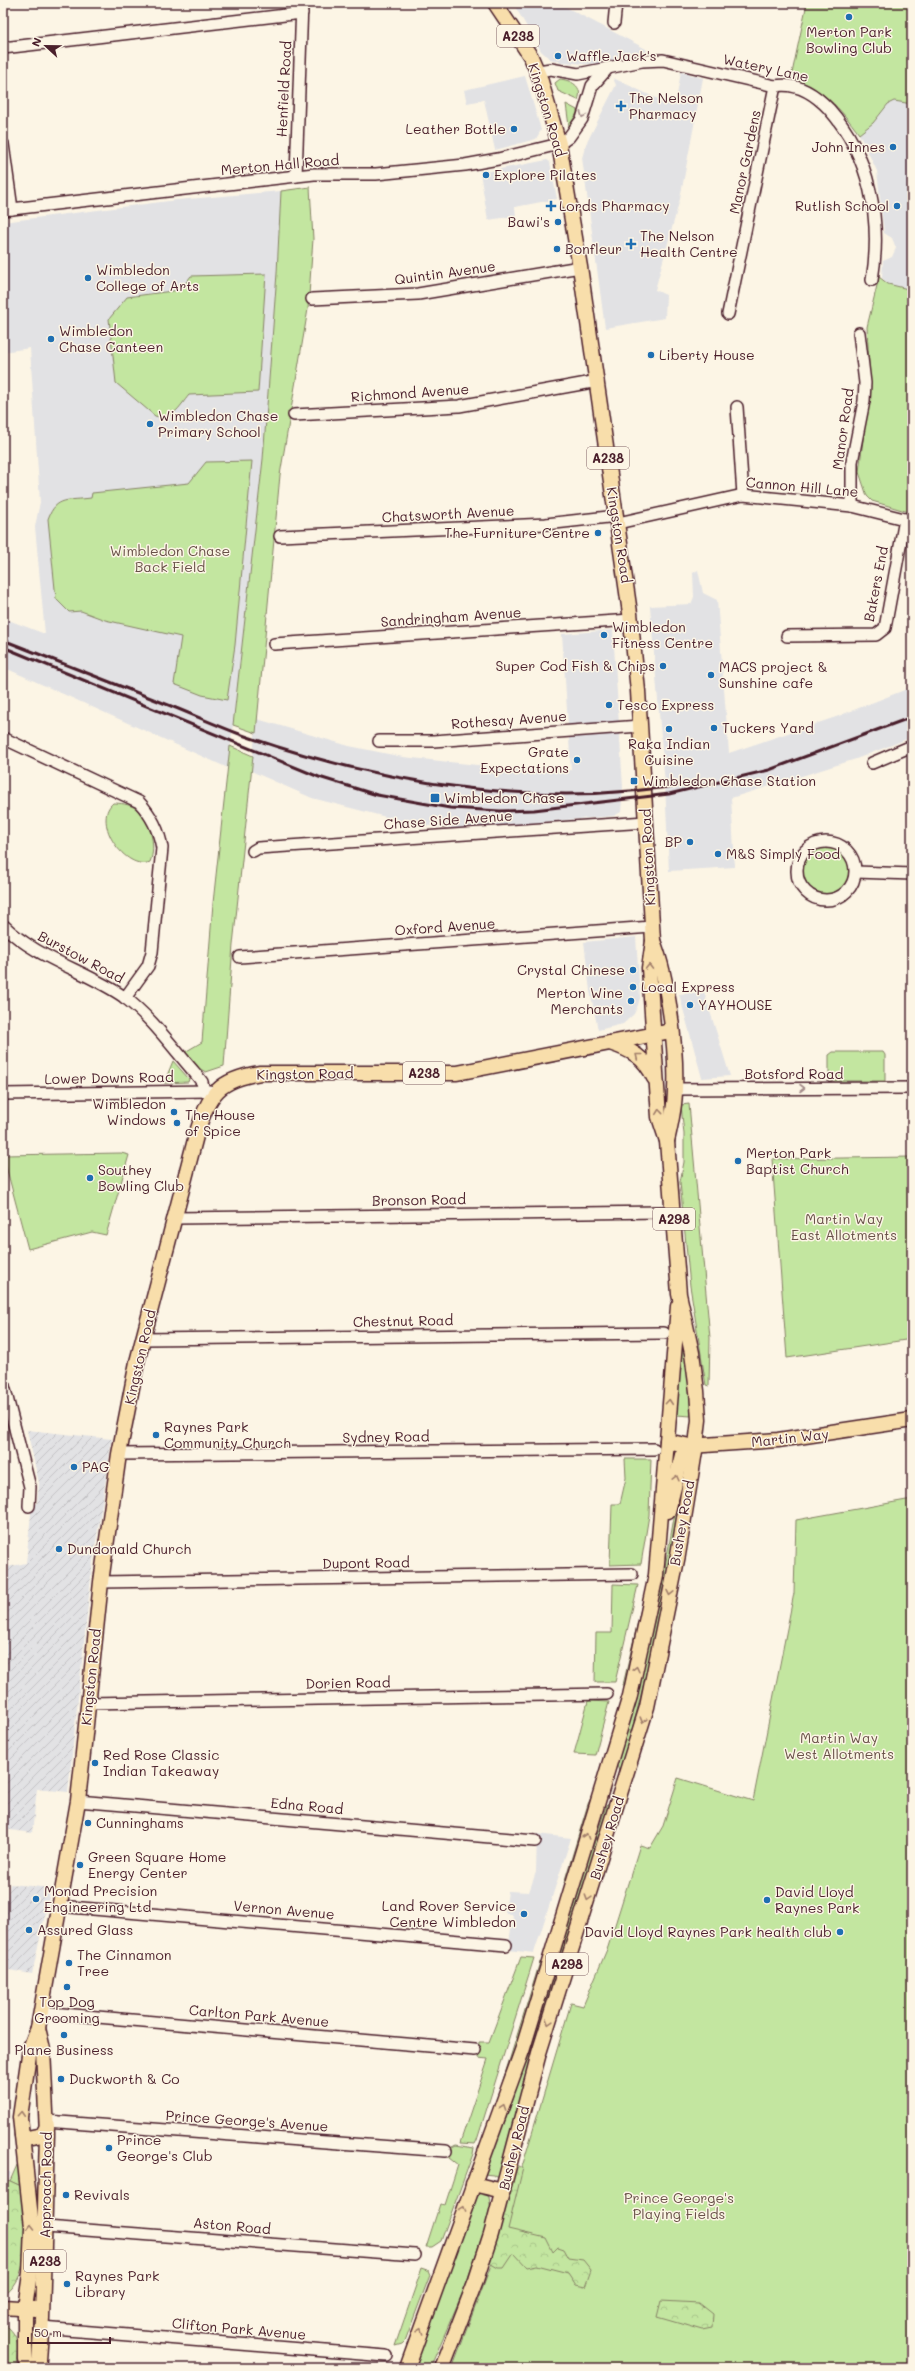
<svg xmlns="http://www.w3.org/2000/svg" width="915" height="2371" viewBox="0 0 915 2371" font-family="Mali,sans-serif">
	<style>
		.built { fill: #e2e2e4 }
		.industrial { fill: url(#industrial-furrows) }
		.green { fill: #c3e6a0; stroke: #868266 }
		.forest { fill: url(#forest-crowns); stroke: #868266 }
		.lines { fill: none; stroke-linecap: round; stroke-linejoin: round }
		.minor-casing { stroke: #4a1f2b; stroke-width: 14 }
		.major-casing { stroke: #4a1f2b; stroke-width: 17 }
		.minor { stroke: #fcf5e5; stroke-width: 11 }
		.major { stroke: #f8deab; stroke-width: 14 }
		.rail { stroke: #4a1f2b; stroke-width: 3 }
		.oneway { stroke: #a38a88 }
		.oneway2 { stroke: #a17e6b }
		.poi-dot { fill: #1f6fb2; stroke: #fcf5e5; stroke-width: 1.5 }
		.labels { text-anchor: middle; stroke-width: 3; stroke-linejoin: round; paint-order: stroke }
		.shield { fill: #fcf5e5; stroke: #7f5f63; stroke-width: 1 }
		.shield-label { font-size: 13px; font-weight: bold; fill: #4a1f2b }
		.poi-label { font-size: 14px; fill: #4a1f2b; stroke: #fcf5e5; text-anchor: start }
		.street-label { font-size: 14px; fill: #4a1f2b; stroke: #fcf5e5 }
		.park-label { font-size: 14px; fill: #685148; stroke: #fcf5e5 }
	</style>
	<defs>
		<pattern id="industrial-furrows" width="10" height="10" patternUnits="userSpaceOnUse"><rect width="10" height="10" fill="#e2e2e4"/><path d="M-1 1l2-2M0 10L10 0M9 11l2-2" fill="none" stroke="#c3c1c4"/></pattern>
		<pattern id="forest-crowns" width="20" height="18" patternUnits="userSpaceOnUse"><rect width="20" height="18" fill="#c3e6a0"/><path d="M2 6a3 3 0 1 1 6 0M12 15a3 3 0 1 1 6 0" fill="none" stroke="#a9c58a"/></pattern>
	</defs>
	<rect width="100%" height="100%" fill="#fcf5e5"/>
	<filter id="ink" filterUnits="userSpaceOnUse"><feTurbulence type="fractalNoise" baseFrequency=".025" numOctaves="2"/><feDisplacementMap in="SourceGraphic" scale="8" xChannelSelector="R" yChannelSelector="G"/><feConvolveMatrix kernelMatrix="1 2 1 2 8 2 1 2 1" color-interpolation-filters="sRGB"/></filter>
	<g filter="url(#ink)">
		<g class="built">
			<polygon points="513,3 558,3 646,49 647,53 614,62 585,64 562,62 550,59 541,51"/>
			<polygon points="681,72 703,78 680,199 655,290 666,295 665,318 605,328 582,158 586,144 616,85 613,78 656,98 676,101"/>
			<polygon points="525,76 541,130 536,139 495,150 484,100 467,103 464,90"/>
			<polygon points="894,101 912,104 912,290 888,284 882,278 883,261 892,257 896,248 892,238 884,233 877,171 859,134 873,123 888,104"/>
			<polygon points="547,160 550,162 557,199 515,207 516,216 488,220 480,173"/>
			<polygon points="281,191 277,273 263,459 228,768 3,667 3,618 45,634 35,527 40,502 30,348 3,352 3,222 177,200"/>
			<polygon points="698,570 703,593 717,600 729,753 836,717 912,687 912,737 856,759 731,798 735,867 669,871 665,784 650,606 691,604 694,597 693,573"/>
			<polygon points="613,630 623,787 621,812 614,816 459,829 413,824 312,798 251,771 257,719 349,746 403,757 505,768 571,770 562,634"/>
			<polygon points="636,937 640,998 638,1005 634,1014 623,1024 598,1030 590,991 584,942"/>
			<polygon points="704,992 730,1076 702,1078 679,994"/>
			<polygon points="537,1834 571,1838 534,1953 508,1950 513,1915 505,1913 508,1891 529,1892 536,1872"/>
			<polygon points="3,2169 11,2173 3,2195"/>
		</g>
		<g class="industrial">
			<polygon points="27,1430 112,1439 92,1568 68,1792 37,1789 32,1833 3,1829 7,1775 3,1748 3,1568 26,1563 32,1504 37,1504 39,1483"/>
			<polygon points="10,1884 51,1888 32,1974 3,1969 3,1922"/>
		</g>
		<g class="green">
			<path d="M807,3H912V104L894,101L888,104L873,123L859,134C840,108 822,88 791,78Z"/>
			<path d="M560,79C570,80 584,86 578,100L558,91L555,83Z"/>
			<polygon points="566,104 577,110 577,113 569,126"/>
			<polygon points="310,187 313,239 308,309 280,475 256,733 233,725 263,459 277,273 281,191"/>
			<path d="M266,274L258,392L189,395C179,407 173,421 155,416L116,383L109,319L127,297L180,290L191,276Z"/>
			<polygon points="879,277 888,284 912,290 912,513 872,501 867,496 859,472 870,384 867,327"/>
			<path d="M252,461L235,645L227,700L202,695L174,684L181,637L105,620L81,611L69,612L56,599L48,519C56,496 69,501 91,498L92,493L189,483L206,462Z"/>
			<polygon points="230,746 253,756 233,945 224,1066 206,1072 200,1069 185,1052 202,1042 213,903"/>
			<path d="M113,803C120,803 129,804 135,808C150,819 157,846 150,862C126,872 91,822 113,803Z"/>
			<circle cx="826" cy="871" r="24"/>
			<polygon points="833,1052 883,1052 885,1055 885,1081 829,1081 829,1055"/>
			<polygon points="173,1061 189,1079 188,1082 164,1083"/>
			<polygon points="689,1104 710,1338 709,1386 706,1385 690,1286 680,1182 684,1162 684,1134 681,1105"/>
			<polygon points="121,1153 129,1155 106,1235 92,1232 28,1249 3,1155"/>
			<polygon points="912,1157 912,1339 787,1358 772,1159"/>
			<polygon points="681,1347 686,1347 691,1416 676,1415"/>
			<polygon points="625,1459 651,1459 649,1515 641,1564 610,1565 612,1504 620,1504 626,1478"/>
			<path d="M682,1471L685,1472C668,1573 649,1675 620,1773L615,1761C624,1730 635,1699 643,1668C659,1603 671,1537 682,1471Z"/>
			<polygon points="912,1499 912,2368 452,2368 499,2244 571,2003 583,2006 608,1947 640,1845 650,1848 663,1826 678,1778 753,1801 794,1593 796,1520"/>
			<polygon points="647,1583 650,1585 626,1686 623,1685"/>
			<polygon points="613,1584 638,1585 615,1682 595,1682 596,1633 612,1633"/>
			<polygon points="588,1701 609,1702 595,1755 574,1754"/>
			<polygon points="594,1791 567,1882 564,1883 588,1804"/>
			<polygon points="610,1803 532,2054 499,2178 493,2175 483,2174 510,2108 582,1871 593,1847 606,1806"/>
			<polygon points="521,1957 534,1958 477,2140 475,2144 460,2143 488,2059 478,2058 479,2042 489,2042"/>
			<polygon points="540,1962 542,1968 520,2043 500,2090"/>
			<polygon points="456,2145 474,2148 473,2154 441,2241 432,2247 426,2247 440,2204 445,2205 458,2165 449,2158 452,2147"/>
			<polygon points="17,2165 19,2166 21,2186 10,2181"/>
			<polygon points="482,2192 489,2197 491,2210 465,2287 430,2368 415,2368 474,2196"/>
			<polygon points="422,2268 428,2270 430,2275 405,2341 402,2344 395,2346"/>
		</g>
		<g class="forest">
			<polygon points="515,2164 523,2168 508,2229 546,2238 553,2252 558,2247 564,2249 569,2258 583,2260 591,2270 585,2287 576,2285 568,2273 537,2265 527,2267 514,2253 504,2268 498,2268 486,2261"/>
			<path d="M8,2180L21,2186C24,2218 35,2276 3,2296V2195Z"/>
			<polygon points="661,2301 699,2303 713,2314 712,2328 702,2330 657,2317"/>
			<path d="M3,2323C22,2337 17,2346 16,2368H3Z"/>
		</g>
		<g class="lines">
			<g class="minor-casing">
				<g id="minor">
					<polyline points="614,23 616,3"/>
					<polyline points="3,48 302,13"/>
					<path d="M538,71L551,69L578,74L642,61L663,60L775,86C797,82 815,94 829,109C870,155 882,220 872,280"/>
					<polyline points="3,144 12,209"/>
					<polyline points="296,176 302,3"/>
					<polyline points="3,210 314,174 376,174 465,165 498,159 559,144 569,137 582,119 592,86 607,69"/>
					<polyline points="312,299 418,294 580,267"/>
					<polyline points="728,314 775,86"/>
					<polyline points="737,407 743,495"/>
					<polyline points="294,415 459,406 598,381"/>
					<polyline points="852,506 852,462 864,401 865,383 859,333"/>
					<polyline points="618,523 743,495 852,506 912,521"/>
					<polyline points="280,536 546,524 617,516"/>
					<polyline points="787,636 876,635 885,628 905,519"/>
					<polyline points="274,644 631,620"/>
					<path d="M3,738L139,802C152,816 159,830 162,848L152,952L148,966L125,998"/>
					<polyline points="379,741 433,741 640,726"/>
					<polyline points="872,763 912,746"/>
					<circle cx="826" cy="871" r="29"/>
					<polyline points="253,851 258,848 646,822"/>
					<polyline points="856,872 912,874"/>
					<path d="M3,925C37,959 85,970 124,997C151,1017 173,1048 195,1073L202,1082L204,1091"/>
					<polyline points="240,957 652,927"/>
					<polyline points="675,1089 912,1088"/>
					<polyline points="3,1094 210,1091"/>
					<polyline points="175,1218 663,1212"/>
					<polyline points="143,1339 664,1333"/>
					<polyline points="3,1382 30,1487 29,1506"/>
					<polyline points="119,1454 654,1449"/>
					<polyline points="101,1582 632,1574"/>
					<polyline points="89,1703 607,1694"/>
					<polyline points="78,1801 535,1841"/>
					<polyline points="59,1906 506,1945"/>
					<polyline points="40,2012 475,2050"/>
					<polyline points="46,2121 446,2151"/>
					<polyline points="46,2227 415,2255"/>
					<polyline points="42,2328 386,2356"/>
				</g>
			</g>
			<g class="major-casing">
				<g id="major">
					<path d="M653,941C668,978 677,1049 675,1090C675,1107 671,1124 667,1141"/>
					<path d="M610,1043C631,1050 645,1057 654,1078"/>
					<polyline points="667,1441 690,1446 778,1440 912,1420"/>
					<polyline points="668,1511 682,1455 690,1446"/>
					<polyline points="22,2135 27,2138 42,2135 47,2127"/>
					<polyline points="473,2184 503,2191"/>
					<polyline points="3,2307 35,2309"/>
					<path d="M28,2368L25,2359V2308L30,2273L32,2227L20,2117L30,2048L38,2028L78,1801L101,1582L119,1454L137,1362L197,1132C210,1093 218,1080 260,1073H457L671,1031"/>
					<polyline points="36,2368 39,2360 42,2319 47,2133 43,2049 38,2028"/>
					<polyline points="407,2368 523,2048 630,1696 656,1575 678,1306"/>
					<polyline points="442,2368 476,2280 491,2234 539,2053 647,1707 678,1555 696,1445 699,1420 697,1391 692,1353 679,1294 667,1141 659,1117 649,968 653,941 638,691 630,613 580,267 559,144 540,78 531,57 495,3"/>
				</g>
			</g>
			<use href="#minor" class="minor"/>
			<use href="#major" class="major"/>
			<g class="rail">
				<path d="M3,640C59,662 115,684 171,706C196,716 220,727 245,736C388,786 549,810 698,782"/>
				<polyline points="3,647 319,777 377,795 450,808 500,811 534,810 669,794 769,770 912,717"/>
			</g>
		</g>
		<defs><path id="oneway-chevron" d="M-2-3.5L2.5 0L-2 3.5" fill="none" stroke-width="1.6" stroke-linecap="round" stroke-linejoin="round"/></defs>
		<g class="oneway">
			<use href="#oneway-chevron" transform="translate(583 115) rotate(111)"/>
			<use href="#oneway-chevron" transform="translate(802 1088)"/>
		</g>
		<g class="oneway2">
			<use href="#oneway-chevron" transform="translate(649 967) rotate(-89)"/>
			<use href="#oneway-chevron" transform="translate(638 1056) rotate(-141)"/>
			<use href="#oneway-chevron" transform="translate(659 1112) rotate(-96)"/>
			<use href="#oneway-chevron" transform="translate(669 1402) rotate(-85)"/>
			<use href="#oneway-chevron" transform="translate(676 1478) rotate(-76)"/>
			<use href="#oneway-chevron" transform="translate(670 1593) rotate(102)"/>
			<use href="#oneway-chevron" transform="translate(636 1669) rotate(-77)"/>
			<use href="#oneway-chevron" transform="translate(643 1720) rotate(106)"/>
			<use href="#oneway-chevron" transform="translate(586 1836) rotate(-73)"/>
			<use href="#oneway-chevron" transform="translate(588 1898) rotate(107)"/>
			<use href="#oneway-chevron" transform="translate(549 2022) rotate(107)"/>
			<use href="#oneway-chevron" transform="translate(503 2107) rotate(-71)"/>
			<use href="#oneway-chevron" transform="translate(21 2114) rotate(-86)"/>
			<use href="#oneway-chevron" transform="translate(463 2209) rotate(-70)"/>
			<use href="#oneway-chevron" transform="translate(31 2227) rotate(-91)"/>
			<use href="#oneway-chevron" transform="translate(420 2331) rotate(-71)"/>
		</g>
	</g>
	<g class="poi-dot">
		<circle cx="849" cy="17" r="4"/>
		<circle cx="558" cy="56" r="4"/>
		<path d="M619 100h4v4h4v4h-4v4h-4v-4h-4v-4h4z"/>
		<circle cx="514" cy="129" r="4"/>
		<circle cx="893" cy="147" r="4"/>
		<circle cx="486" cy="175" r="4"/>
		<path d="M549 200h4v4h4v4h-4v4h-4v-4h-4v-4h4z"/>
		<circle cx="897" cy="206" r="4"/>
		<circle cx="558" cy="222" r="4"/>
		<path d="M629 238h4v4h4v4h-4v4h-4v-4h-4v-4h4z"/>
		<circle cx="557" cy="249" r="4"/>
		<circle cx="88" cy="278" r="4"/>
		<circle cx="51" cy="339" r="4"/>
		<circle cx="651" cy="355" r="4"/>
		<circle cx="150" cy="424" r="4"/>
		<circle cx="598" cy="533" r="4"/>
		<circle cx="604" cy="635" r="4"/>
		<circle cx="663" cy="666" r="4"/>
		<circle cx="711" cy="675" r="4"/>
		<circle cx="609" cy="705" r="4"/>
		<circle cx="714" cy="728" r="4"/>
		<circle cx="669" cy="729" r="4"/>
		<circle cx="577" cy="760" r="4"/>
		<rect x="630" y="777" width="8" height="8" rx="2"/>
		<rect x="430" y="793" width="10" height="10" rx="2"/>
		<circle cx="690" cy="842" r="4"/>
		<circle cx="718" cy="854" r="4"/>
		<circle cx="633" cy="970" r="4"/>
		<circle cx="633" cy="987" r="4"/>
		<circle cx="631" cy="1001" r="4"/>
		<circle cx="690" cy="1005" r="4"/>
		<circle cx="174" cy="1112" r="4"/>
		<circle cx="177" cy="1123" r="4"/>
		<circle cx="738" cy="1161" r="4"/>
		<circle cx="90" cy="1178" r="4"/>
		<circle cx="156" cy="1435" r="4"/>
		<circle cx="74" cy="1467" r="4"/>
		<circle cx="59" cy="1549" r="4"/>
		<circle cx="95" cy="1763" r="4"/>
		<circle cx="88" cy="1823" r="4"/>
		<circle cx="80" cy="1865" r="4"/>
		<circle cx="36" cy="1899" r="4"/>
		<circle cx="767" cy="1900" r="4"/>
		<circle cx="524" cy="1914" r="4"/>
		<circle cx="29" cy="1930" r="4"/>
		<circle cx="840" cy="1932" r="4"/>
		<circle cx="69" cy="1963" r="4"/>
		<circle cx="67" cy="1987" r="4"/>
		<circle cx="64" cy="2035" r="4"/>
		<circle cx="61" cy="2079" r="4"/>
		<circle cx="109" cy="2148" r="4"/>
		<circle cx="66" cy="2195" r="4"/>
		<circle cx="67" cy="2284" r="4"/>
	</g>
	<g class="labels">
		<g class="shield">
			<rect x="497" y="25" width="42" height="22" rx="3"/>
			<rect x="587" y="447" width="42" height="22" rx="3"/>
			<rect x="403" y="1062" width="42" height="22" rx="3"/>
			<rect x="653" y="1208" width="42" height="22" rx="3"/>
			<rect x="546" y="1953" width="42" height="22" rx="3"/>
			<rect x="24" y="2250" width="42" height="22" rx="3"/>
		</g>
		<g class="shield-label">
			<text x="518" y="41">A238</text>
			<text x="608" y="463">A238</text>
			<text x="424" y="1078">A238</text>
			<text x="674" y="1224">A298</text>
			<text x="567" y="1969">A298</text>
			<text x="45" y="2266">A238</text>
		</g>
		<g class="poi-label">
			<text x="849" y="37" text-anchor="middle">Merton Park<tspan x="849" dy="16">Bowling Club</tspan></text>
			<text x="566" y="61">Waffle Jack's</text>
			<text x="629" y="103">The Nelson<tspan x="629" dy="16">Pharmacy</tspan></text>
			<text x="506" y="134" text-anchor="end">Leather Bottle</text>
			<text x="885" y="152" text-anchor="end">John Innes</text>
			<text x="494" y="180">Explore Pilates</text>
			<text x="559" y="211">Lords Pharmacy</text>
			<text x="889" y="211" text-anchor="end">Rutlish School</text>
			<text x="550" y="227" text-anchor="end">Bawi's</text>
			<text x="640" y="241">The Nelson<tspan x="640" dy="16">Health Centre</tspan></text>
			<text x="565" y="254">Bonfleur</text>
			<text x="96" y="275">Wimbledon<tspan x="96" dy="16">College of Arts</tspan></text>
			<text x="59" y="336">Wimbledon<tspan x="59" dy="16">Chase Canteen</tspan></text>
			<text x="659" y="360">Liberty House</text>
			<text x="158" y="421">Wimbledon Chase<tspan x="158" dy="16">Primary School</tspan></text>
			<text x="590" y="538" text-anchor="end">The Furniture Centre</text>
			<text x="612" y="632">Wimbledon<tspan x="612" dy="16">Fitness Centre</tspan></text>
			<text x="655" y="671" text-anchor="end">Super Cod Fish &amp; Chips</text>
			<text x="719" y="672">MACS project &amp;<tspan x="719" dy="16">Sunshine cafe</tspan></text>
			<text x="617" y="710">Tesco Express</text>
			<text x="722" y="733">Tuckers Yard</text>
			<text x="669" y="749" text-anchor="middle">Raka Indian<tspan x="669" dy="16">Cuisine</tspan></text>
			<text x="569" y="757" text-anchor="end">Grate<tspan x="569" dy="16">Expectations</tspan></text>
			<text x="642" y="786">Wimbledon Chase Station</text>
			<text x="444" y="803">Wimbledon Chase</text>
			<text x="682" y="847" text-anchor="end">BP</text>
			<text x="726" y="859">M&amp;S Simply Food</text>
			<text x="625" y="975" text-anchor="end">Crystal Chinese</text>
			<text x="641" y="992">Local Express</text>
			<text x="623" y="998" text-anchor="end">Merton Wine<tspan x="623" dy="16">Merchants</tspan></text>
			<text x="698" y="1010">YAYHOUSE</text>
			<text x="166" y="1109" text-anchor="end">Wimbledon<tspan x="166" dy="16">Windows</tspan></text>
			<text x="185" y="1120">The House<tspan x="185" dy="16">of Spice</tspan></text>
			<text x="746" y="1158">Merton Park<tspan x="746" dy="16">Baptist Church</tspan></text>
			<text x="98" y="1175">Southey<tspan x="98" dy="16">Bowling Club</tspan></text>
			<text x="164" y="1432">Raynes Park<tspan x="164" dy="16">Community Church</tspan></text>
			<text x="82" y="1472">PAG</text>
			<text x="67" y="1554">Dundonald Church</text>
			<text x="103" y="1760">Red Rose Classic<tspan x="103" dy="16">Indian Takeaway</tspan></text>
			<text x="96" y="1828">Cunninghams</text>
			<text x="88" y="1862">Green Square Home<tspan x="88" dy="16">Energy Center</tspan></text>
			<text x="44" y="1896">Monad Precision<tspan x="44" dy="16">Engineering Ltd</tspan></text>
			<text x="775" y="1897">David Lloyd<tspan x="775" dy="16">Raynes Park</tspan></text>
			<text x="516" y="1911" text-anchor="end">Land Rover Service<tspan x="516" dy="16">Centre Wimbledon</tspan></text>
			<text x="37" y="1935">Assured Glass</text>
			<text x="832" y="1937" text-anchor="end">David Lloyd Raynes Park health club</text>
			<text x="77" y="1960">The Cinnamon<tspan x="77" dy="16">Tree</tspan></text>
			<text x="67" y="2007" text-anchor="middle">Top Dog<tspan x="67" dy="16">Grooming</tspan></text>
			<text x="64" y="2055" text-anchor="middle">Plane Business</text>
			<text x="69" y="2084">Duckworth &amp; Co</text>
			<text x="117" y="2145">Prince<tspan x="117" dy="16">George's Club</tspan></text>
			<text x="74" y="2200">Revivals</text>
			<text x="75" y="2281">Raynes Park<tspan x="75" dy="16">Library</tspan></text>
		</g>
		<g class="street-label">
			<text transform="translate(766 68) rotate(12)" y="5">Watery Lane</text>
			<text transform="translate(284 89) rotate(-87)" y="5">Henfield Road</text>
			<text transform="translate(547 110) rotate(73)" y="5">Kingston Road</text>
			<text transform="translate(745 162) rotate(-78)" y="5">Manor Gardens</text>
			<text transform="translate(280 165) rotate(-5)" y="5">Merton Hall Road</text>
			<text transform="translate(445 273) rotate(-8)" y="5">Quintin Avenue</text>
			<text transform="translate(410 393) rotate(-4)" y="5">Richmond Avenue</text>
			<text transform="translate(843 429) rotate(-82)" y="5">Manor Road</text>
			<text transform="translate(802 487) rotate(5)" y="5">Cannon Hill Lane</text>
			<text transform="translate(448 514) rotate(-3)" y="5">Chatsworth Avenue</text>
			<text transform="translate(619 535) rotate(81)" y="5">Kingston Road</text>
			<text transform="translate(876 584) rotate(-79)" y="5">Bakers End</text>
			<text transform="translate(451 617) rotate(-4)" y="5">Sandringham Avenue</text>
			<text transform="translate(509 720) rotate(-4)" y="5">Rothesay Avenue</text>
			<text transform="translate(448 820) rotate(-4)" y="5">Chase Side Avenue</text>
			<text transform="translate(648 857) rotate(-93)" y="5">Kingston Road</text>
			<text transform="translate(445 927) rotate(-4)" y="5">Oxford Avenue</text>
			<text transform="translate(81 957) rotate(28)" y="5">Burstow Road</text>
			<text transform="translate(305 1074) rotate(-1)" y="5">Kingston Road</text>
			<text x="794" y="1079">Botsford Road</text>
			<text transform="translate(109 1078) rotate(-1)" y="5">Lower Downs Road</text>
			<text transform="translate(419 1200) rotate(-1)" y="5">Bronson Road</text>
			<text transform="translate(403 1321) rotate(-1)" y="5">Chestnut Road</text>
			<text transform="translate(140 1357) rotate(-77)" y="5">Kingston Road</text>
			<text transform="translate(386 1437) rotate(-1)" y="5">Sydney Road</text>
			<text transform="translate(790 1438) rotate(-6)" y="5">Martin Way</text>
			<text transform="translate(682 1523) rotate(-80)" y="5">Bushey Road</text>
			<text transform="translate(366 1563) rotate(-1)" y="5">Dupont Road</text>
			<text transform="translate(91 1677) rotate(-84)" y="5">Kingston Road</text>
			<text transform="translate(348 1683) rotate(-1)" y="5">Dorien Road</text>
			<text transform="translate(307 1806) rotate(5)" y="5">Edna Road</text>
			<text transform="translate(607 1838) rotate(-73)" y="5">Bushey Road</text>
			<text transform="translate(284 1910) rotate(5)" y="5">Vernon Avenue</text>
			<text transform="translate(259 2016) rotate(5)" y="5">Carlton Park Avenue</text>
			<text transform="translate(247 2121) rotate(4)" y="5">Prince George's Avenue</text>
			<text transform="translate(514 2148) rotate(-76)" y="5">Bushey Road</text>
			<text transform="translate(46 2185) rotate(-89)" y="5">Approach Road</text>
			<text transform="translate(232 2226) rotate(5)" y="5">Aston Road</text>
			<text transform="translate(239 2329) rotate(5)" y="5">Clifton Park Avenue</text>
		</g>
		<g class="park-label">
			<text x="170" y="556">Wimbledon Chase<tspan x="170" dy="16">Back Field</tspan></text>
			<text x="844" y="1224">Martin Way<tspan x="844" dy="16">East Allotments</tspan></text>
			<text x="839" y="1743">Martin Way<tspan x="839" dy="16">West Allotments</tspan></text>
			<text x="679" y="2203">Prince George's<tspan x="679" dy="16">Playing Fields</tspan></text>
		</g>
	</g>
	<rect width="915" height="2371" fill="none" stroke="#fcf5e5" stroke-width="16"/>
	<rect x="8" y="8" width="899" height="2355" fill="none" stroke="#4a1f2b" stroke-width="1.5" filter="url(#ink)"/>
	<g transform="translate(46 46) rotate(292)" stroke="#fcf5e5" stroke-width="3" paint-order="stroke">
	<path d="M0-3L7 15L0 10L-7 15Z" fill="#4a1f2b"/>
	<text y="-6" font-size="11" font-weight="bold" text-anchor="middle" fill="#4a1f2b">N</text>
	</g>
	<path d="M28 2337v6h82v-6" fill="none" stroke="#4a1f2b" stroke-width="2"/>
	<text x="34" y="2337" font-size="12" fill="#4a1f2b" stroke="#fcf5e5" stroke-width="3" paint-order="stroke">50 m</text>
</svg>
